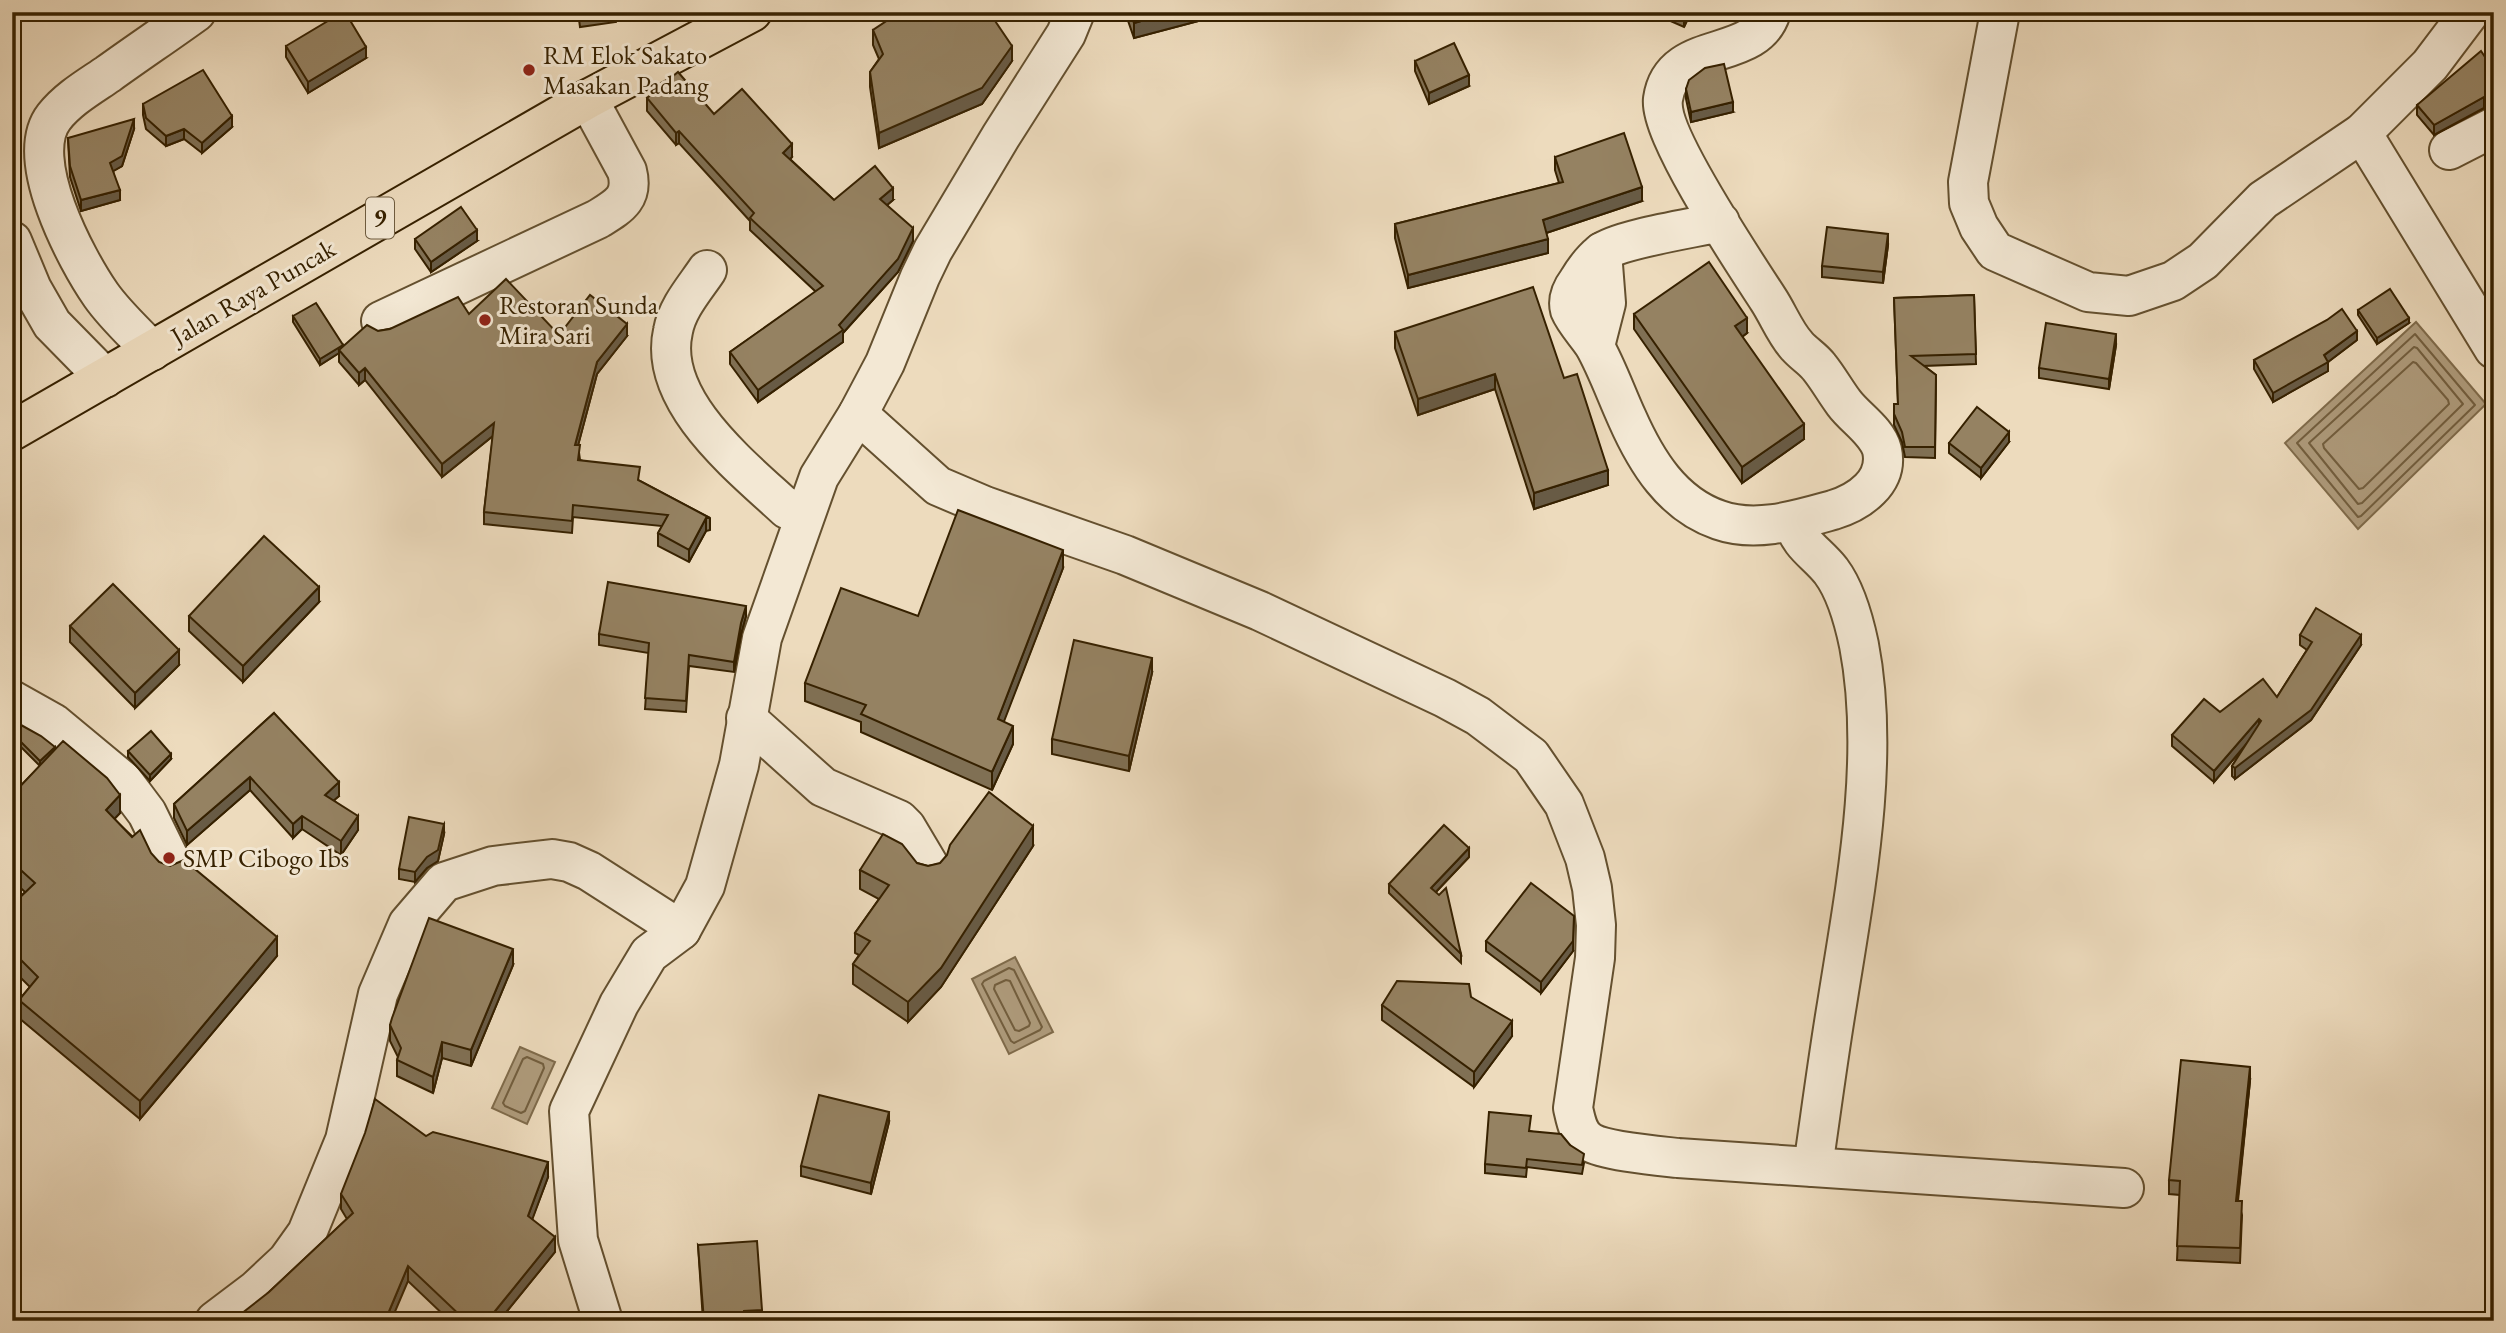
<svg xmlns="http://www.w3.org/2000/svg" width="2506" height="1333" viewBox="0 0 2506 1333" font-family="'EB Garamond',serif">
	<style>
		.water { fill: #af9c7d; stroke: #7f6b4b; stroke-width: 2 }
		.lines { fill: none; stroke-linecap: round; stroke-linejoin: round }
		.shore { stroke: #725e3e; stroke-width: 2 }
		.minor-casing { stroke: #64502f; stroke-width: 42 }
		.highway-casing { stroke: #362100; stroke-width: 42 }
		.minor { stroke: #f3e8d4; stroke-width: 38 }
		.highway { stroke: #eddbbd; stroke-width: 38 }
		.wall { fill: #807054; stroke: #362100; stroke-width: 2 }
		.shaded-wall { fill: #685b45; stroke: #362100; stroke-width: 2 }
		.building { fill: #958262; stroke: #362100; stroke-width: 2 }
		.poi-dot { fill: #8f2418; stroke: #f3e8d4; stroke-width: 2.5 }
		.labels { text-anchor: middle; stroke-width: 6; stroke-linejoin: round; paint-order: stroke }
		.shield { fill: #f3e8d4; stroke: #6f5d40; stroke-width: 2 }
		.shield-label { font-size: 24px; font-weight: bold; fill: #362100 }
		.poi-label { font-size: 26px; fill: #362100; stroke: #f3e8d4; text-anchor: start }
		.street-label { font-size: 26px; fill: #362100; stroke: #f3e8d4 }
	</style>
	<rect width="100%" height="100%" fill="#eddbbd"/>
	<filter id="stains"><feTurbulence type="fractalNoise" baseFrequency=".00286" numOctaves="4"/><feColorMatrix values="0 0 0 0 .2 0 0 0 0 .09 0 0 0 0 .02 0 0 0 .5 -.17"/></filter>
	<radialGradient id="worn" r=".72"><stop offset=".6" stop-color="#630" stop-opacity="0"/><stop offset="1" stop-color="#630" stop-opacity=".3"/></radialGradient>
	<g class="water">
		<polygon points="2416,322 2486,404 2358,529 2285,443"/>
		<polygon points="1015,957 1053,1032 1009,1054 972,979"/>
		<polygon points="520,1047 555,1062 527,1124 492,1108"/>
	</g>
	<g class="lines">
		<g class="shore">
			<polygon points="2415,334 2475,405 2361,516 2358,517 2297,443"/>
			<polygon points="2414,347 2417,348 2463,404 2362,503 2358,504 2309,443"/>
			<polygon points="2413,362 2416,363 2448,400 2449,404 2363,488 2359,489 2324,448 2323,444"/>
			<polygon points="1009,968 1014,970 1042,1027 1040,1030 1014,1043 1011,1041 982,984 984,981"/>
			<polygon points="1006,980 1010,981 1030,1023 1029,1026 1019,1031 1015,1030 994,989 995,985"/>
			<polygon points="527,1057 543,1064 544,1068 525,1111 521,1113 505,1106 503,1103 523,1059"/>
		</g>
		<g class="minor-casing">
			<g id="minor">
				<polyline points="2000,12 1968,182 1969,203 1979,227 1995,251 2088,292 2129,296 2173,281 2203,261 2263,200 2362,133 2430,65 2470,12"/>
				<polyline points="2362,133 2494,349"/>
				<polyline points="2449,150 2494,127"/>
				<path d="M1720,222C1695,228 1619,239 1601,253C1592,260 1584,271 1578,281C1572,289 1567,299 1570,310C1575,322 1587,334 1594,345C1607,368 1616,394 1627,418C1646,461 1672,504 1719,520C1756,533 1797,520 1833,510C1859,502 1889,482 1882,450C1877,431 1855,418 1844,403C1835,391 1828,378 1819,367C1813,359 1804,354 1797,346C1785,333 1778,314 1768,299C1746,265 1658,134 1663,99C1672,37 1755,64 1771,12"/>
				<polyline points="12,241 32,289 52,324 105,378"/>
				<path d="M707,270C695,288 677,308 673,331C657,401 742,467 787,509L807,508"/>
				<path d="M381,321L598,219C619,206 634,198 627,171L588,99"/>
				<polyline points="1595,346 1606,303 1602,252"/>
				<path d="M152,351C135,333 115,315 101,295C76,259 22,158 54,117C68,99 89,87 108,74C137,53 167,33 196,12"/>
				<path d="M858,414L938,486L985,506L1125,555L1260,611L1445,698L1478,716L1531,756L1564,804L1585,858L1592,888L1596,925L1595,958L1573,1108C1576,1121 1578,1135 1590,1142C1604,1151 1660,1156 1678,1158L2124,1188"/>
				<path d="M1793,521C1800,546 1816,552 1831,571C1846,591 1854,621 1859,645C1881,759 1855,890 1837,1004C1828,1058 1821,1112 1813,1167"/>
				<polyline points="12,700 53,723 123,781 147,813 171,862"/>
				<polyline points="746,718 823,787 899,820 906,827 928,864"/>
				<polyline points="215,1321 256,1290 287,1261 307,1233 345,1140 378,994 408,924 444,882 493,866 552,859 569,862 589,871 681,930"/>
				<polyline points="603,1321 578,1240 569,1111 619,1004 649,954 681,930 705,886 739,765 762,638 819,477 858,414 885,363 920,277 933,250 1001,136 1066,34 1075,12"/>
			</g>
		</g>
		<g class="highway-casing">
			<polyline id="highway" points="12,431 588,99 752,12"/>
		</g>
		<use href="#minor" class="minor"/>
		<use href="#highway" class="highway"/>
	</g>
	<g class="wall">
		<polygon points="503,12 525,12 503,15"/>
		<polygon points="578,12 616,12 616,22 580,27"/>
		<polygon points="1125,12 1225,12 1225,14 1134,38"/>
		<polygon points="1650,12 1691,12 1684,27"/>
		<polygon points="873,30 1012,61 982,104 879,148 870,87 870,72 879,59 873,45"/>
		<polygon points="286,46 366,58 308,93 286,57"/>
		<polygon points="2494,60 2494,107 2484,108 2434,135 2417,115 2417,105"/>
		<polygon points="1415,61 1469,86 1429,104 1415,71"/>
		<polygon points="1686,89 1733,112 1691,122 1686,99"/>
		<polygon points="647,98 714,114 792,157 790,159 834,200 893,200 887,205 913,241 898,272 843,333 843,342 758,402 730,364 730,352 816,292 750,230 750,221 679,143 676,145 647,111"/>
		<polygon points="143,104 232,127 202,153 184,139 166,146 146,129 143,115"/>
		<polygon points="134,129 122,166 113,171 120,200 81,211 70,177 68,138"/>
		<polygon points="1555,157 1642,201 1546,233 1548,253 1408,288 1395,238 1395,224 1559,183 1555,170"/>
		<polygon points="415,239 477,241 431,272 415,249"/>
		<polygon points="1888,245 1883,283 1822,277 1822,266"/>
		<polygon points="1974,295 1976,364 1924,366 1936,375 1935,458 1905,457 1902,442 1894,425 1894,414 1898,404 1894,298"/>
		<polygon points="2358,310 2409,323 2377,344 2358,315"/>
		<polygon points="469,314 559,335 627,336 597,374 578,445 580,460 640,481 710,518 710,530 706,531 689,562 658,546 658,533 662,526 573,517 572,533 484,524 484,512 493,436 442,477 365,380 359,385 339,362 339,353 320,365 293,322 293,316 343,346 378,331"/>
		<polygon points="1634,314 1747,333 1742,337 1804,439 1742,483 1634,329"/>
		<polygon points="1395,332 1564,378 1608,485 1534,509 1495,389 1418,415 1395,348"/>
		<polygon points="2357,340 2328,362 2328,371 2273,402 2254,369 2254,360"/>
		<polygon points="2116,345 2109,389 2039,378 2039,368"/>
		<polygon points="2009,442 1981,478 1949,453 1949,443"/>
		<polygon points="1063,568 1003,722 1013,744 992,790 861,732 861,722 805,701 805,683 918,616"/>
		<polygon points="319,602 243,682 189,631 189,616"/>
		<polygon points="746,616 741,634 734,672 689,666 686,712 645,709 649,653 599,645 599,634"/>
		<polygon points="70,626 179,665 135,708 70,642"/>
		<polygon points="2300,635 2361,645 2311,720 2235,779 2232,776 2232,766 2246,745 2214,782 2172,746 2172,735 2220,712 2277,697 2307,650 2300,645"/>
		<polygon points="1152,673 1129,771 1052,754 1052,739"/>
		<polygon points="274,713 339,796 334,800 358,830 341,855 302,829 293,838 250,790 187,845 174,818 174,804"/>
		<polygon points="13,734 55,750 120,813 114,819 159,862 277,956 140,1119 19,1018 19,1000 30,987 12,969 12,905 25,892 12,880 12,795 40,766 13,739"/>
		<polygon points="128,751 171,759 150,781 128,757"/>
		<polygon points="444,834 438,861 427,868 415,882 399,879 399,869"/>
		<polygon points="1033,846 941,987 908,1022 853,984 853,964 859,955 855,953 855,933 879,899 860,889 860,870 917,863 928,866"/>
		<polygon points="1469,857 1436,892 1461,954 1461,963 1389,893 1389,884"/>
		<polygon points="1486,941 1573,951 1541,993 1486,951"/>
		<polygon points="513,965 471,1066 442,1058 433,1093 397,1076 397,1060 398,1057 390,1041 390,1025"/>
		<polygon points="1471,997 1512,1036 1474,1087 1382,1020 1382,1005"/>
		<polygon points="2250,1081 2238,1201 2242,1215 2240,1263 2177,1260 2180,1195 2169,1194 2169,1180"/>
		<polygon points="889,1122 871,1194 801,1176 801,1166"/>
		<polygon points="1530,1131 1570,1145 1584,1163 1582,1174 1527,1167 1526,1177 1485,1173 1485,1164"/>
		<polygon points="426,1136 548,1177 532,1219 555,1252 499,1321 450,1321 408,1281 269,1292 347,1219 341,1209 341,1194"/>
		<polygon points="698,1245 762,1310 762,1320 703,1321"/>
	</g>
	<g class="shaded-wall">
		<polygon points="1173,12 1225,12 1225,14 1134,38 1134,23"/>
		<polygon points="1686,12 1691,12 1684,27 1684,17"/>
		<polygon points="1012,46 1012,61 982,104 879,148 879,133"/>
		<polygon points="366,47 366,58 308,93 308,82"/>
		<polygon points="1469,75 1469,86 1429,104 1429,93"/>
		<polygon points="2484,97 2484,108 2434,135 2434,125"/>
		<polygon points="1733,102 1733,112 1691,122 1691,112"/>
		<polygon points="232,116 232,127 202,153 202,143"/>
		<polygon points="134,119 134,129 122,166 110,173 110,163"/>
		<polygon points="184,129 184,139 166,146 166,136"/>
		<polygon points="679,131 679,143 676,145 676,133"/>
		<polygon points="792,144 792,157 783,166 783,153"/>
		<polygon points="1642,187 1642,201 1543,234 1543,220"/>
		<polygon points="893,188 893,200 880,211 880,199"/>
		<polygon points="120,190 120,200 81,211 81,200"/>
		<polygon points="913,228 913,241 898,272 843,333 843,342 758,402 758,390 839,325"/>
		<polygon points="477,230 477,241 431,272 431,262"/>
		<polygon points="1888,234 1888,245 1883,283 1883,272"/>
		<polygon points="1548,239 1548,253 1408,288 1408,275"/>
		<polygon points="1747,318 1747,333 1735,342 1735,326"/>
		<polygon points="2409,318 2409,323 2377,344 2377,338"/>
		<polygon points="627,324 627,336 597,374 575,457 575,445 597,362"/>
		<polygon points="2357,331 2357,340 2328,362 2328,371 2273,402 2273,393"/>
		<polygon points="2116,334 2116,345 2109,389 2109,379"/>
		<polygon points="343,345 343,350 339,350 339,353 320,365 320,359"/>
		<polygon points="365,368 365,380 359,385 359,373"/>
		<polygon points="1495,374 1495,389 1418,415 1418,399"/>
		<polygon points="494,423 494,435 442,477 442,464"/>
		<polygon points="1804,424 1804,439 1742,483 1742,467"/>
		<polygon points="2009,432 2009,442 1981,478 1981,468"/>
		<polygon points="1608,470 1608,485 1534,509 1534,493"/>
		<polygon points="706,518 706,531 689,562 689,550"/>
		<polygon points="1063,550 1063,568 998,737 998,719"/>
		<polygon points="319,587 319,602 243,682 243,666"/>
		<polygon points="746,606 746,616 741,634 734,672 734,662 741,623"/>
		<polygon points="2361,635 2361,645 2311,720 2235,779 2235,768"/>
		<polygon points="179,650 179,665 135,708 135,693"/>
		<polygon points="1152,658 1152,673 1129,771 1129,756"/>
		<polygon points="2259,719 2259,729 2214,782 2214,771"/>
		<polygon points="1013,726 1013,744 992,790 992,772"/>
		<polygon points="55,747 55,753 40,767 40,761"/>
		<polygon points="171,754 171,759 150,781 150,775"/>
		<polygon points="250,777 250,790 187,845 187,831"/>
		<polygon points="339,782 339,796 325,808 325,795"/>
		<polygon points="120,795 120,813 106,828 106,810"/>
		<polygon points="302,816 302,829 293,838 293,824"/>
		<polygon points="358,816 358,830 341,855 341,841"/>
		<polygon points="444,824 444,834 438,861 427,868 415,882 415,872"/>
		<polygon points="1033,826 1033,846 941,987 908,1022 908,1002"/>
		<polygon points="1469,848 1469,857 1431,897 1431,888"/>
		<polygon points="1574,916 1573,951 1541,993 1541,982"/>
		<polygon points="277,937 277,956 140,1119 140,1101"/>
		<polygon points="513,949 513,965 471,1066 471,1050"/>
		<polygon points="1512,1021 1512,1036 1474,1087 1474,1072"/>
		<polygon points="442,1042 442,1058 433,1093 433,1077"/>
		<polygon points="2250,1067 2250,1081 2236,1215 2236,1201"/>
		<polygon points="889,1112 889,1122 871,1194 871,1183"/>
		<polygon points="548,1162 548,1177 528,1231 528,1216"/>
		<polygon points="555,1237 555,1252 499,1321 487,1321"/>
		<polygon points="408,1266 408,1281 391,1321 385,1321"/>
	</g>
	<g class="building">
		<polygon points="343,12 345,12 366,47 308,82 286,46"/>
		<polygon points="579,12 616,12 616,14 580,19"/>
		<polygon points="900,12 989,12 1012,46 982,88 879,133 870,72 883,54 873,30"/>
		<polygon points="1130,12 1173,12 1134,23"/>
		<polygon points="1674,12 1686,12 1684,17"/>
		<polygon points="1454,43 1469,75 1429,93 1415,61"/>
		<polygon points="2481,51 2489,63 2494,60 2494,97 2484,97 2434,125 2417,105"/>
		<polygon points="1724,64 1733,102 1691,112 1686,89 1689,80 1705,68"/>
		<polygon points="203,70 232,116 202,143 184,129 166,136 146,118 143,104"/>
		<polygon points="678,72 714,114 742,89 792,144 783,153 834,200 875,166 893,188 880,199 913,228 898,259 839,325 843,330 758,390 730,352 823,286 750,218 754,213 679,131 676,133 647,98"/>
		<polygon points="134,119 122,156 110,163 120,190 81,200 70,166 68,138"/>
		<polygon points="1624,133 1642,187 1543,220 1548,239 1408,275 1395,224 1563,182 1555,157"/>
		<polygon points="461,207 477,230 431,262 415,239"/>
		<polygon points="1827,227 1888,234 1883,272 1822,266"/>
		<polygon points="1709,262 1747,318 1735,326 1804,424 1742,467 1634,314"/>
		<polygon points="506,279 559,335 590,295 627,324 597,362 575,445 580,445 578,460 640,467 638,480 710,518 706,518 689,550 658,533 668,515 573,505 572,521 484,512 494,423 442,464 365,368 359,373 339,350 367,325 378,331 390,329 458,297 469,314"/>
		<polygon points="1533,287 1564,378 1577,374 1608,470 1534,493 1495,374 1418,399 1395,332"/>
		<polygon points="2390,289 2409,318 2377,338 2358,310"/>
		<polygon points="1974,295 1976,354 1911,356 1936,375 1935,447 1905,447 1902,432 1894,414 1894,404 1898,404 1894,298"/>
		<polygon points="316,303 343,345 320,359 293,316"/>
		<polygon points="2342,309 2357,331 2324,355 2328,362 2273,393 2254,360 2327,320"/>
		<polygon points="2046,323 2116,334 2109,379 2039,368"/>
		<polygon points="1977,407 2009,432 1981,468 1949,443"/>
		<polygon points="958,510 1063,550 998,719 1013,726 992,772 861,714 866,705 805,683 841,588 918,616"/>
		<polygon points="264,536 319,587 243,666 189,616"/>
		<polygon points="608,582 746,606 741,623 734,662 689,655 686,701 645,698 649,643 599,634"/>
		<polygon points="113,584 179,650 135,693 70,626"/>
		<polygon points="2316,608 2361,635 2311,710 2235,768 2232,766 2261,721 2259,719 2214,771 2172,735 2204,699 2220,712 2263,679 2277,697 2312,642 2300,635"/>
		<polygon points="1074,640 1152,658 1129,756 1052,739"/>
		<polygon points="274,713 339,782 325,795 358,816 341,841 302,816 293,824 250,777 187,831 174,804"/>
		<polygon points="21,725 41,736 55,747 40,761 13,734"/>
		<polygon points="151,731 171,754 150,775 128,751"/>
		<polygon points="63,741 107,778 120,795 106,810 132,837 140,830 151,853 159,862 170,866 184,860 277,937 140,1101 19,1000 38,977 12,951 12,905 35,883 12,862 12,795"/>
		<polygon points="989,792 1033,826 941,968 908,1002 853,964 870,941 855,933 889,885 860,870 883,834 902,844 917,863 928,866 940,863 947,855 950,845"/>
		<polygon points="409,817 444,824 438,850 427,857 415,872 399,869"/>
		<polygon points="1444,825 1469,848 1431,888 1439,895 1446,888 1461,954 1389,884"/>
		<polygon points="1531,883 1574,916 1573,941 1541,982 1486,941"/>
		<polygon points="429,918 513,949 471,1050 442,1042 433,1077 397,1060 401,1048 390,1025 392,1018"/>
		<polygon points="1397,981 1469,984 1471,997 1512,1021 1474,1072 1382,1005"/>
		<polygon points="2181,1060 2250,1067 2236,1201 2242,1201 2240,1248 2177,1246 2180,1181 2169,1180"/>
		<polygon points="819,1095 889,1112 871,1183 801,1166"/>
		<polygon points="375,1099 426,1136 433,1132 548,1162 528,1216 555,1237 487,1321 466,1321 408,1266 385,1321 232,1321 269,1292 353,1213 341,1194 365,1133"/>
		<polygon points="1489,1112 1531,1116 1529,1131 1561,1134 1570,1145 1584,1154 1582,1165 1527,1159 1526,1168 1485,1164"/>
		<polygon points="757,1241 762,1310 744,1311 744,1321 704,1321 698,1245"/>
	</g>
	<g class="poi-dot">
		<circle cx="529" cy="70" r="7"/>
		<circle cx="485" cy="320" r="7"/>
		<circle cx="169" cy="858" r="7"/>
	</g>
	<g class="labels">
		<rect class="shield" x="366" y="197.5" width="28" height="41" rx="5"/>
		<g class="shield-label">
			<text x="380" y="226">9</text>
		</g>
		<g class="poi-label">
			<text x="543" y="64">RM Elok Sakato<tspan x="543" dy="30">Masakan Padang</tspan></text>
			<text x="499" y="314">Restoran Sunda<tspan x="499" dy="30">Mira Sari</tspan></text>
			<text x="183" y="867">SMP Cibogo Ibs</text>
		</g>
		<g class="street-label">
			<text transform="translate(253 292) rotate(-30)" y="9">Jalan Raya Puncak</text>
		</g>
	</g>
	<rect width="2506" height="1333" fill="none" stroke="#eddbbd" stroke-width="42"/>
	<rect x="14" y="14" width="2478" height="1305" fill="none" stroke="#362100" stroke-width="3.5"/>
	<rect x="21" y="21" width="2464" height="1291" fill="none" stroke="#362100" stroke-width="2"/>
	<rect width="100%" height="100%" filter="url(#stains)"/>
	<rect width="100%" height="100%" fill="url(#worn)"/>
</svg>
